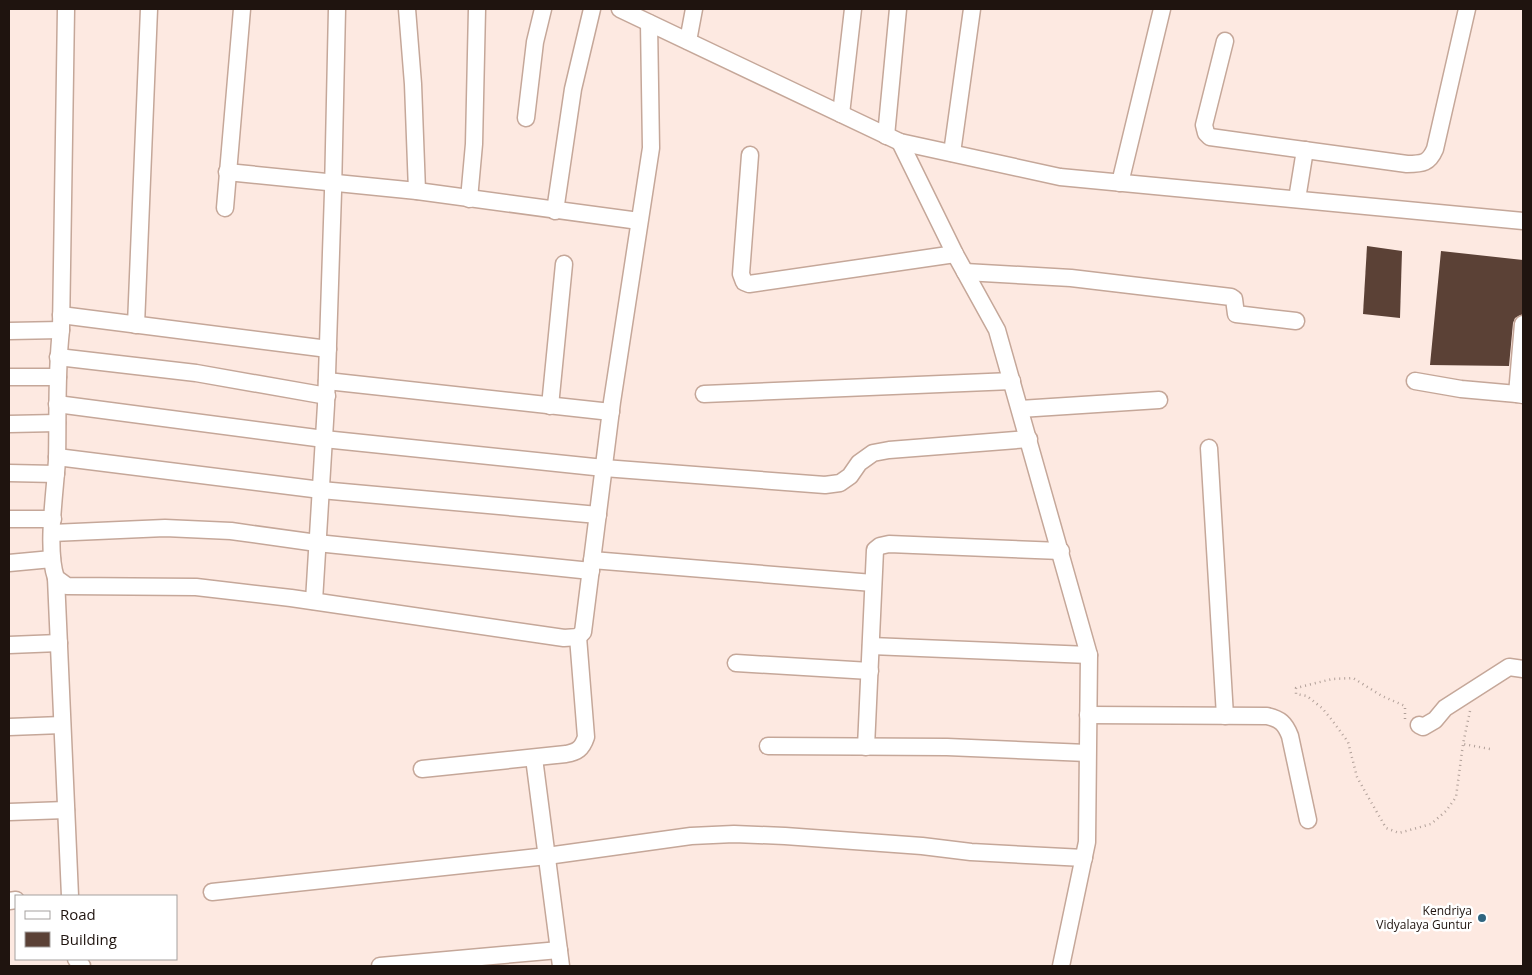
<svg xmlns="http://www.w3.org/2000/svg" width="1532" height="975" viewBox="0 0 1532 975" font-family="'Open Sans',sans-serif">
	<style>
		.building { fill: #5b4136 }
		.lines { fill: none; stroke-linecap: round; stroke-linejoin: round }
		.minor-casing { stroke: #c5a799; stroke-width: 19 }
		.path { stroke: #b1a099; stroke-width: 2.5; stroke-dasharray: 1 4; stroke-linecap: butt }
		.minor { stroke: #fff; stroke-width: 16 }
		.poi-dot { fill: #2f6580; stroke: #fff; stroke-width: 2 }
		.labels { text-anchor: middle; stroke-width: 5; stroke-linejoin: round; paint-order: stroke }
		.poi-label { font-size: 12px; fill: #1f140f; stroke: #fff; text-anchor: end }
	</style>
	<rect width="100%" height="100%" fill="#fde9e1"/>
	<g class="building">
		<polygon points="1367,246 1402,251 1400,318 1363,314"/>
		<polygon points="1441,251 1523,260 1523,314 1515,318 1513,323 1509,366 1430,365"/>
	</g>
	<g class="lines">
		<g class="minor-casing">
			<g id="minor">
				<path d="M66,9L61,330C56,373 58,417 57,460C55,492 46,550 56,578L67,586L196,587L291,598L564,638L578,637L583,632L612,402L651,148L649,23"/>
				<polyline points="407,9 413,84 417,191"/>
				<polyline points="620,9 900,142 1060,177 1523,221"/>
				<polyline points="688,41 694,9"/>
				<path d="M1225,41L1204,125L1206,133L1210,137L1407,164C1423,164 1429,163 1435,149L1467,9"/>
				<polyline points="841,114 853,9"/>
				<polyline points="526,118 535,42 543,9"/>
				<polyline points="886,136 898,9"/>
				<polyline points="900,142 955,254 997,330 1089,655 1087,842 1061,966"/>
				<polyline points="952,153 972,9"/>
				<polyline points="750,155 741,274 744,282 749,284 955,254"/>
				<polyline points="227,172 417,191 639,221"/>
				<polyline points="1120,183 1162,9"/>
				<polyline points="469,199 474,144 477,9"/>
				<polyline points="1297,199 1305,150"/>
				<polyline points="225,208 242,9"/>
				<polyline points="555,211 573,89 592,9"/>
				<polyline points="965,272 1071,278 1231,297 1234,299 1236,314 1296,321"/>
				<polyline points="61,315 328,349"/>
				<polyline points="1523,324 1517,394 1523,395"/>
				<polyline points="136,325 149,9"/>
				<polyline points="9,331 61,330"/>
				<polyline points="58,357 196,373 327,396"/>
				<polyline points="9,377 58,377"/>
				<polyline points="327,381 611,412"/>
				<polyline points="1415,381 1461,389 1517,394"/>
				<polyline points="704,394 1012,381"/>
				<polyline points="57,404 324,439 604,468 825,485 840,483 850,476 859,463 873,453 889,450 1029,439"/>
				<polyline points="550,406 564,264"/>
				<polyline points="1020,409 1159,400"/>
				<polyline points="9,424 57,423"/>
				<polyline points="1209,448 1225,716"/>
				<polyline points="57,457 321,490 598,515"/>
				<polyline points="9,473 56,474"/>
				<polyline points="9,519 53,519"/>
				<polyline points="52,533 165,528 231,531 317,543 591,571"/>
				<polyline points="592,560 873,583"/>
				<polyline points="9,563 52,559"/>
				<polyline points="56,578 70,896"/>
				<polyline points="314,601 326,405 333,192 337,9"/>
				<polyline points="9,645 59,643"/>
				<polyline points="871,646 1089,655"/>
				<polyline points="736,663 870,671"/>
				<path d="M1088,715L1267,716C1280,719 1285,723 1290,736L1308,820"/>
				<polyline points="1419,725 1423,727 1435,720 1445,708 1509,667 1523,669"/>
				<polyline points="9,727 62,725"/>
				<polyline points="768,746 947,747 1087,753"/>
				<polyline points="866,747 875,550 880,546 889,544 1061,551"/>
				<polyline points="534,758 561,966"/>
				<path d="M422,769L566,754C577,752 582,749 586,737L578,637"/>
				<polyline points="9,812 66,810"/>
				<polyline points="212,892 547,856 691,836 734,834 785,836 922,846 971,852 1084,858"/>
				<polyline points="9,901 16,900"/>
				<polyline points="76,959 82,966"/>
				<polyline points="380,966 559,950"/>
			</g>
		</g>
		<g class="path">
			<polyline points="1470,711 1463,744 1490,749"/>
			<polyline points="1405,719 1405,706 1382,696 1353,678 1332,679 1296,688 1296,694 1307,696 1322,708 1332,720 1348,742 1357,777 1367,795 1386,828 1399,833 1431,824 1446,811 1456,797 1463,744"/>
		</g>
		<use href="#minor" class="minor"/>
	</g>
	<circle class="poi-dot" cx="1482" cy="918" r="5"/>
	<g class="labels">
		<g class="poi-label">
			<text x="1472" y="915">Kendriya<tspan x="1472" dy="14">Vidyalaya Guntur</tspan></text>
		</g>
	</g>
	<rect width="1532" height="975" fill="none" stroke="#1f140f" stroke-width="20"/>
	<rect x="15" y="895" width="162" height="65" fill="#ffffff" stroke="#a5a19f"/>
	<rect x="25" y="911" width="25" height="8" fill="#ffffff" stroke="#a5a19f"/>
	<text x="60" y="920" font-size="15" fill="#1f140f">Road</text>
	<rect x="25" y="932" width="25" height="15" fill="#5b4136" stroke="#a5a19f"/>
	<text x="60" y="945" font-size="15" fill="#1f140f">Building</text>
</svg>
